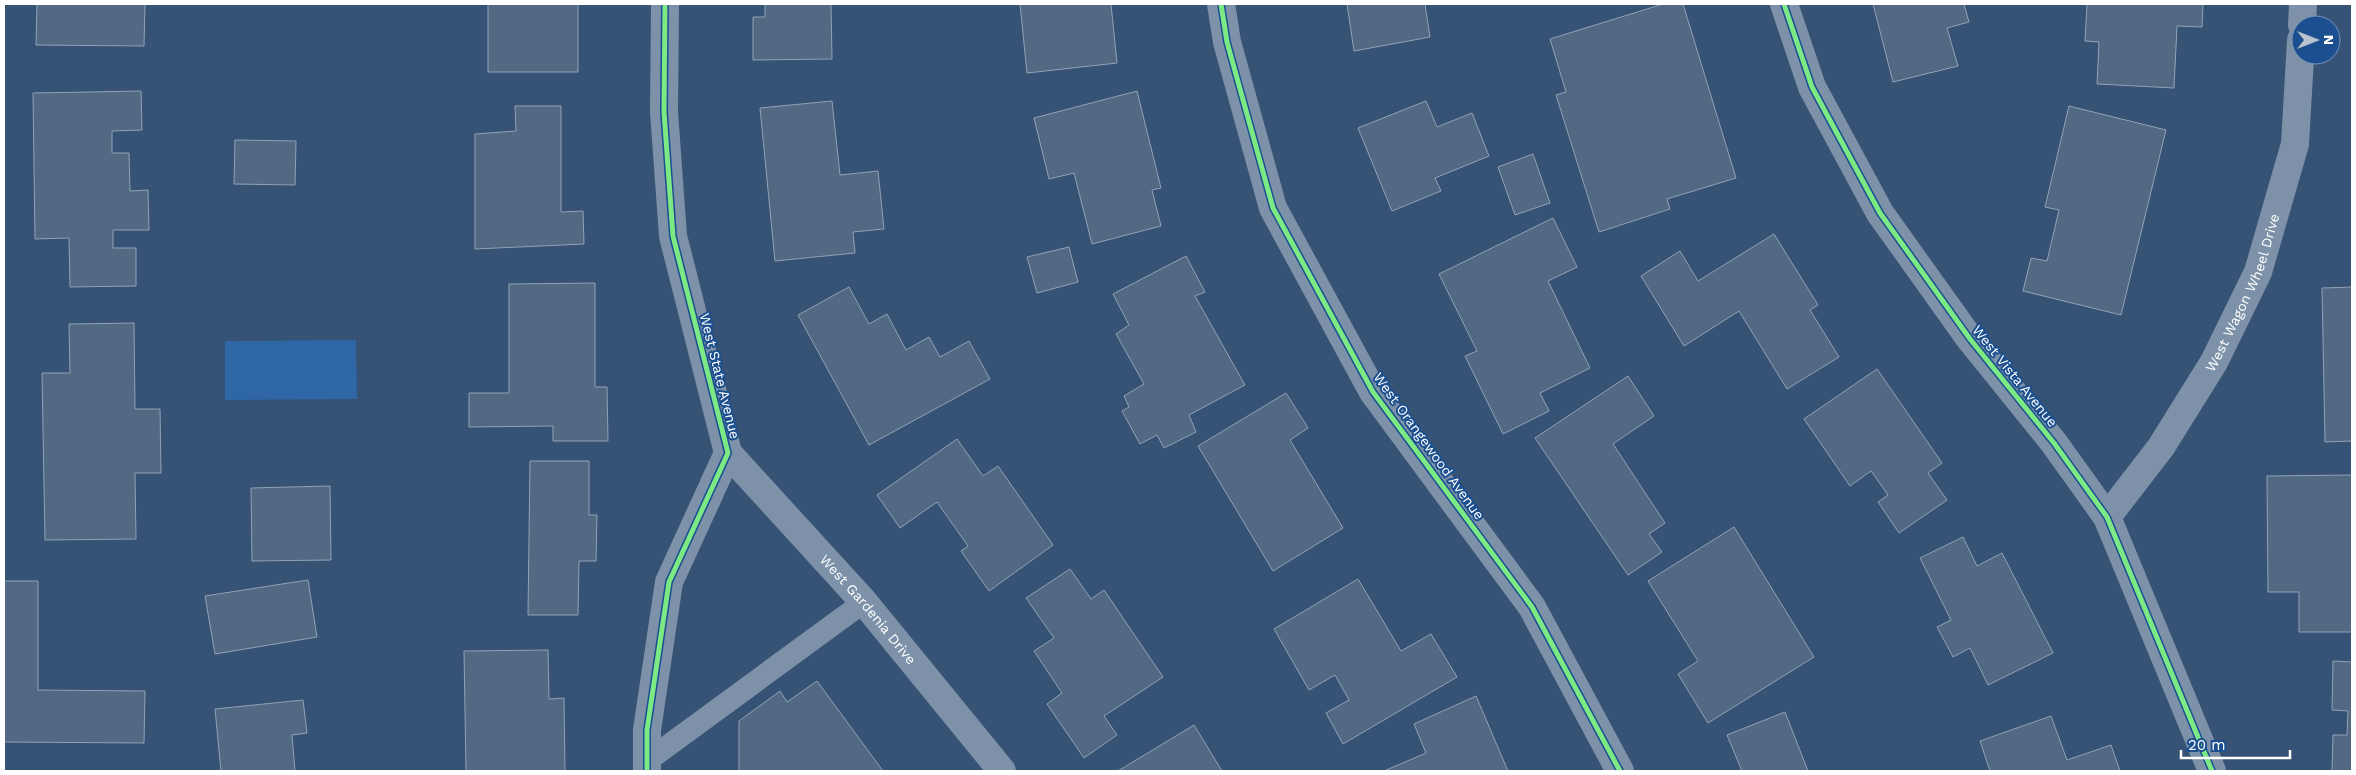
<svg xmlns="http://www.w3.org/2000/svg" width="2356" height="775" viewBox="0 0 2356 775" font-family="'Work Sans',sans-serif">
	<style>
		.green { fill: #2f66a5 }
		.building { fill: #526984; stroke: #92a2b6 }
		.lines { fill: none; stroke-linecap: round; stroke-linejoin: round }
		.lane { stroke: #7d92a8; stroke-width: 22 }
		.street { stroke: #7d92a8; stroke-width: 28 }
		.cycleway-casing { stroke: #1b4f8f; stroke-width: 8 }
		.cycleway { stroke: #7ce984; stroke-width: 5 }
		.labels { text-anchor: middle; stroke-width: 4; stroke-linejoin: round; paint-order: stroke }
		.street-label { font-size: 14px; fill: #fff; stroke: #1b4f8f }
	</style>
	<rect width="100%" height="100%" fill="#365274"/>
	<polygon class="green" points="356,340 357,399 225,400 225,341"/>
	<g class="building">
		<polygon points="37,4 145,4 144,46 36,45"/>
		<rect x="488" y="4" width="90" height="68"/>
		<polygon points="765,4 831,4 832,59 753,60 753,17 765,17"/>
		<polygon points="1020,4 1111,4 1117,63 1027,73"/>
		<polygon points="1347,4 1425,4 1430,37 1354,51"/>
		<polygon points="1663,4 1683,4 1736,178 1667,199 1670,209 1599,232 1556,95 1566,92 1550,39"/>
		<polygon points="1873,4 1964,4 1969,22 1947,28 1958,66 1893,82"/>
		<polygon points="2087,4 2203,4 2202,27 2177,26 2174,88 2097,84 2099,42 2085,41"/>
		<polygon points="141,91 142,130 112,131 112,153 129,153 130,191 148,190 149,230 113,230 113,248 136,248 136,286 70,287 69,238 35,239 33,93"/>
		<polygon points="1137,91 1161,188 1152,190 1161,226 1092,244 1074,173 1049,179 1034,118"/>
		<polygon points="832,101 840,175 878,171 884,229 853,232 855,253 775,261 760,108"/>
		<polygon points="1426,101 1437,127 1472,113 1489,156 1435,178 1441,191 1392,211 1358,128"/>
		<polygon points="515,106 561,106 561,212 583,211 584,244 475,249 475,134 516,131"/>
		<polygon points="2069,106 2166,130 2121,315 2023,291 2031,258 2047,261 2059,210 2045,207"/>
		<polygon points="235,140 296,141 295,185 234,184"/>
		<polygon points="1533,154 1550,203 1515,215 1498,167"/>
		<polygon points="1553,218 1577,267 1548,281 1590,368 1540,393 1549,411 1503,434 1465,356 1477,351 1439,274"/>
		<polygon points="1774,234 1818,305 1810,310 1839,357 1787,389 1739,311 1684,346 1641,276 1680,251 1698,281"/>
		<polygon points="1069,247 1078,282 1037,293 1027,257"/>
		<polygon points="1186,256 1205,292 1195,296 1245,385 1189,415 1196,432 1164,448 1157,435 1140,444 1122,411 1129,407 1124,396 1144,384 1116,334 1129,325 1113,294"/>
		<polygon points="595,283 595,387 607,387 608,441 553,441 553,426 469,427 469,393 509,393 509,284"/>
		<polygon points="849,287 869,324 887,314 906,350 929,337 940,357 969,341 990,379 869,445 798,315"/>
		<polygon points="2352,287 2352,441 2325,442 2322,288"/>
		<polygon points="134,323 135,409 160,409 161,473 135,473 136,539 45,540 42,373 70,373 69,324"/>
		<polygon points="1877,369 1942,463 1928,473 1947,500 1899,533 1878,502 1888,495 1871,471 1850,486 1804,419"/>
		<polygon points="1628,376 1654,416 1613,444 1665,523 1649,534 1662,552 1628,575 1535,438"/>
		<polygon points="1286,393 1308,428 1290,440 1343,528 1273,571 1198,446"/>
		<polygon points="957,439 983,476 998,466 1053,545 989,591 961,551 968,546 937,502 900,528 877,495"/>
		<polygon points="530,461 589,461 589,515 597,515 596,561 579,561 578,615 528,615"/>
		<polygon points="2352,475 2352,632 2299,632 2299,592 2268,592 2267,476"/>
		<polygon points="330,486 331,560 252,561 251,488"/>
		<polygon points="1734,527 1814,657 1708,723 1678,674 1698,661 1648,581"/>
		<polygon points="1963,537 1977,566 2002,553 2053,653 1988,685 1970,648 1953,657 1937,627 1951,620 1920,558"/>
		<polygon points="1070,569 1091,599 1104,590 1163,677 1104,716 1117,735 1084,758 1047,704 1062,693 1034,651 1054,638 1026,598"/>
		<polygon points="1358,579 1401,651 1431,634 1457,677 1343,744 1326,713 1349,700 1335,675 1309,690 1274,629"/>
		<polygon points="308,580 317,637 215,654 205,596"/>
		<polygon points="4,581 38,581 38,690 145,691 144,743 4,742"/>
		<polygon points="548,650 549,699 564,698 565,771 466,771 464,651"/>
		<polygon points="2333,661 2352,662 2352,771 2332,771 2333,735 2347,735 2348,711 2332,710"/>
		<polygon points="817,681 883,771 739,771 739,721 780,691 787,702"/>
		<polygon points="1476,696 1508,771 1384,771 1426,753 1414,724"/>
		<polygon points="303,700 307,733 292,735 295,771 221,771 215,709"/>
		<polygon points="1785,712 1808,771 1742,771 1727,735"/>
		<polygon points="2051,716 2067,760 2111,745 2120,771 1990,771 1980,741"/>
		<polygon points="1194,725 1222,771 1118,771"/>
	</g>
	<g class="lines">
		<polyline class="lane" points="647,761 864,602"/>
		<g class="street">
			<polyline points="1221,4 1227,42 1273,208 1373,392 1532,607 1620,771"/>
			<polyline points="1784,4 1812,87 1880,213 1970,339 2054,443 2107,517 2212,771"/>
			<polyline points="2302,25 2303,4"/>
			<path id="s1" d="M728,453L864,602L1002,771"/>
			<path id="s2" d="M2107,517L2161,447L2214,362L2258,272L2295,144L2301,40"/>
			<polyline points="647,771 647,730 669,582 728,453 673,236 664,112 665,4"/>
		</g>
		<g class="cycleway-casing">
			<g id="cycleway">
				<polyline points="1221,4 1227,42 1273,208 1373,392 1532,607 1620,771"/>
				<polyline points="1784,4 1812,87 1880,213 1970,339 2054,443 2107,517 2212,771"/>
				<polyline points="647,771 647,730 669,582 728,453 673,236 664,112 665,4"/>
			</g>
		</g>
		<use href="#cycleway" class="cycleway"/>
	</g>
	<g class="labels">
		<g class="street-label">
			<text dy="5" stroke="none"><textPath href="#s2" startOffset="264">West Wagon Wheel Drive</textPath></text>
			<text transform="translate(720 376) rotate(76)" y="5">West State Avenue</text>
			<text transform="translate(2015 376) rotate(51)" y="5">West Vista Avenue</text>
			<text transform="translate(1429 446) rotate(54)" y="5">West Orangewood Avenue</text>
			<text dy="5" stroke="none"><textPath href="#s1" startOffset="210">West Gardenia Drive</textPath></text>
		</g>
	</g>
	<rect width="2356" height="775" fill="none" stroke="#ffffff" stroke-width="10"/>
	<g transform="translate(2316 40) rotate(90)"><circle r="24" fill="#1b4f8f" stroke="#7695bc"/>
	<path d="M0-4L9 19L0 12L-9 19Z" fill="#b9c2ce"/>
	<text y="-8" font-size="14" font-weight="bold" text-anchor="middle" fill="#ffffff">N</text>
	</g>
	<path d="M2181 750v8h109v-8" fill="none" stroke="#ffffff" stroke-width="2.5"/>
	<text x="2188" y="750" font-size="15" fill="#ffffff" stroke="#1b4f8f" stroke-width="4" paint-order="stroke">20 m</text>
</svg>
